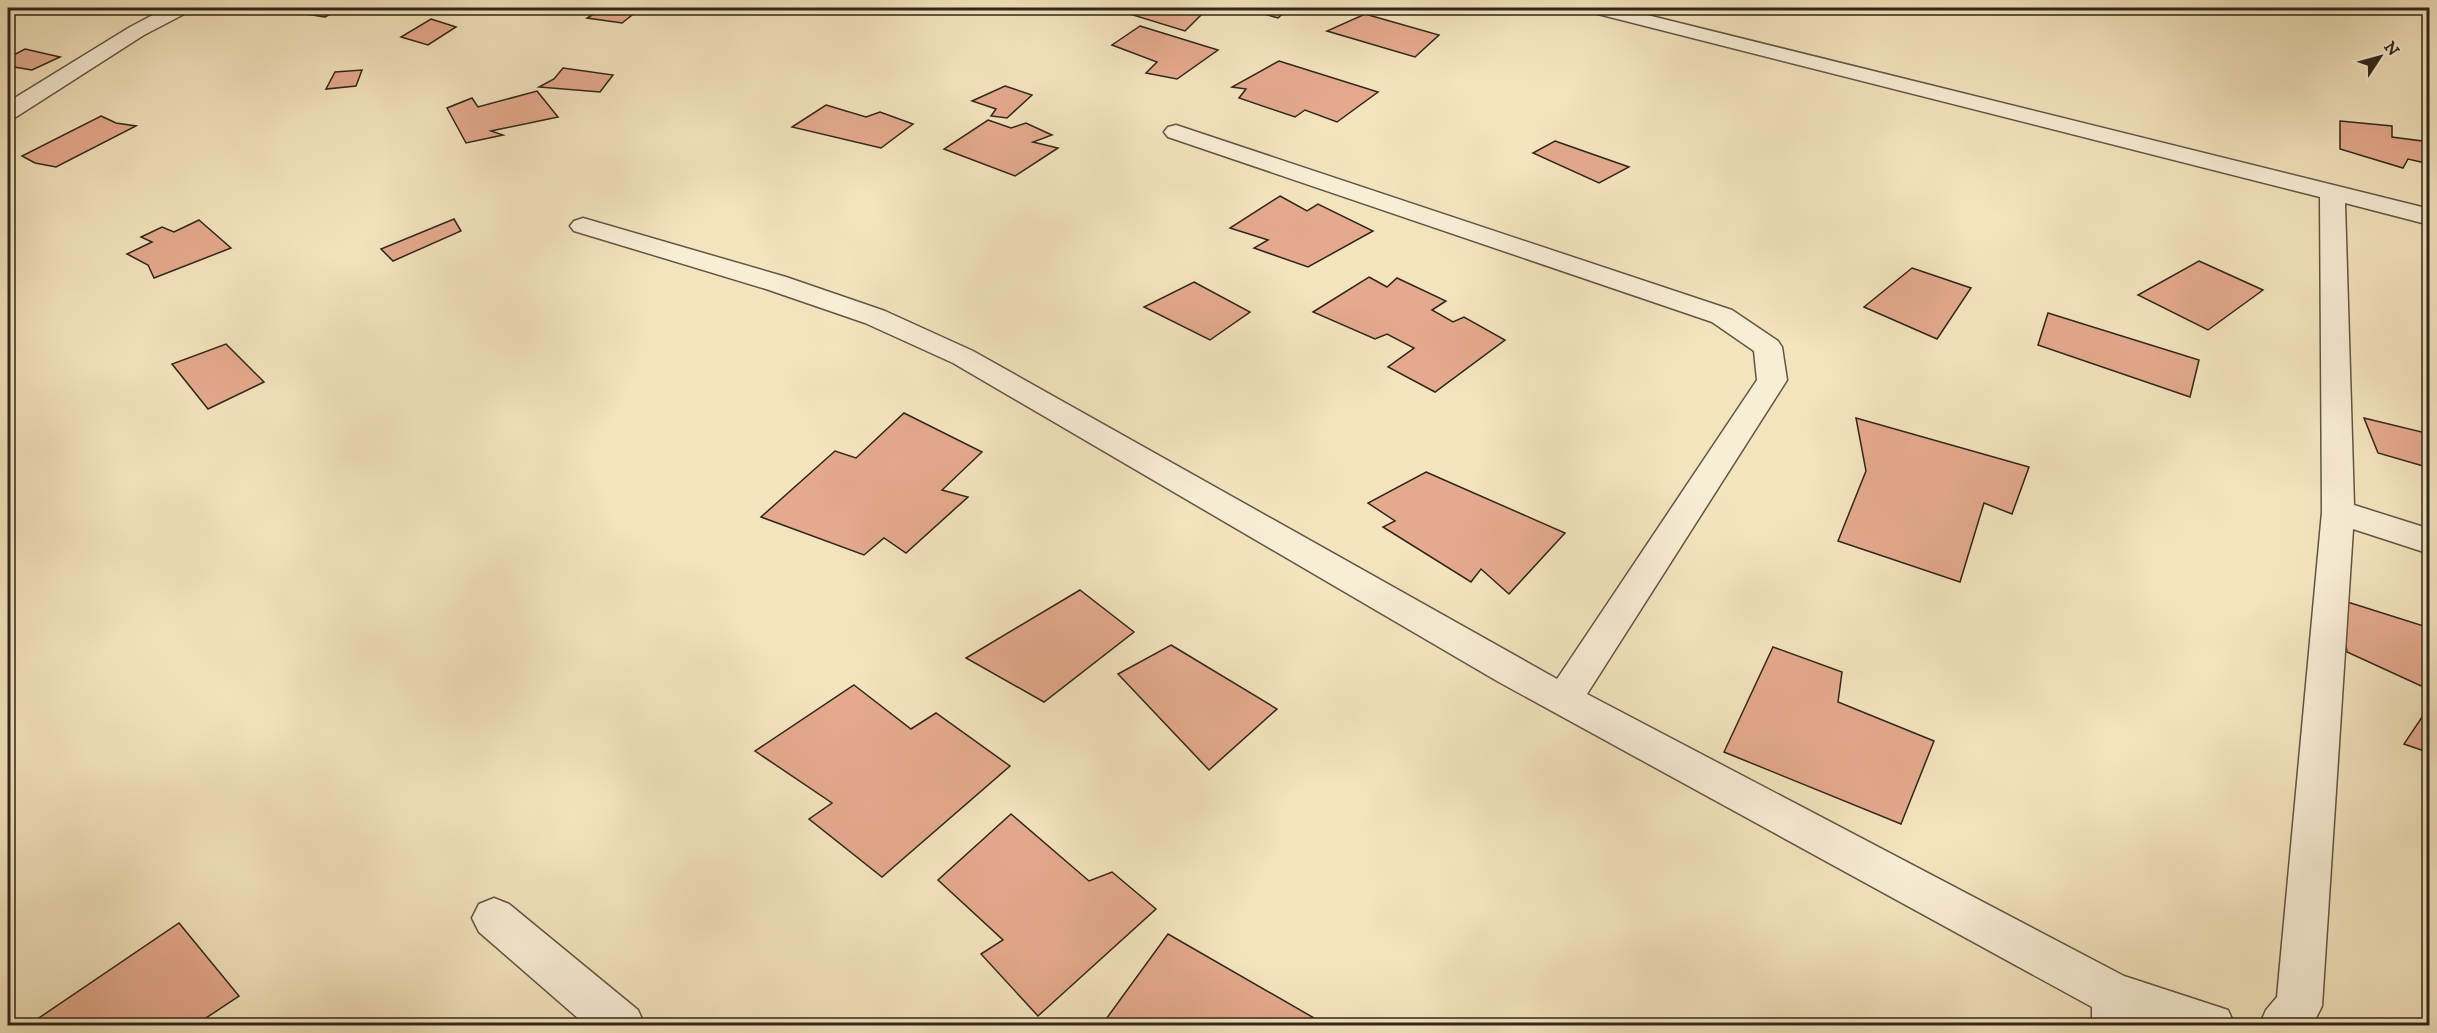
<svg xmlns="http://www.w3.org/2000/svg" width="2437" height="1033" viewBox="0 0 2437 1033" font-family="'IM FELL DW Pica',serif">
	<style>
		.building { fill: #e5aa8e; stroke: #2f261a; stroke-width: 1.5 }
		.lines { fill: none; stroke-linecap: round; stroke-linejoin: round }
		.minor-casing { stroke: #605643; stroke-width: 3 }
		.minor { fill: #f8edd5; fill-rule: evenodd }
	</style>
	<rect width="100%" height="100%" fill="#f4e4be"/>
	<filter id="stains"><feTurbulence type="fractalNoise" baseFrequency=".00333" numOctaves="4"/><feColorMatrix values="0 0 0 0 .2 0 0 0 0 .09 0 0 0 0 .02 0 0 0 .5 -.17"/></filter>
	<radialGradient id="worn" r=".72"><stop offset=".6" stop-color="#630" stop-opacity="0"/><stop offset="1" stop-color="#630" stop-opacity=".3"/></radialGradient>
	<g class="building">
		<polygon points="307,8 342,8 325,17 299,13"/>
		<polygon points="604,8 641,8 622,23 587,18"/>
		<polygon points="1142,8 1195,8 1205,11 1185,31 1133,15"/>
		<polygon points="1243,8 1289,8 1278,18"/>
		<polygon points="1365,14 1439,35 1415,57 1327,31"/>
		<polygon points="431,19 456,27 428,45 401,37"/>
		<polygon points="1140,26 1218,50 1177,79 1146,73 1157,62 1112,45"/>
		<polygon points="25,49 60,57 32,70 8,66 8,58"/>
		<polygon points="1279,61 1378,92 1337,122 1305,110 1295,117 1239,98 1246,89 1232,87"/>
		<polygon points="563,68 613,75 600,92 539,87 554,79"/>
		<polygon points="362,70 356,86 326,89 335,72"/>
		<polygon points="1005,86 1032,95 1007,118 991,116 996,109 972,101"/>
		<polygon points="537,91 558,117 491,131 503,135 466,143 447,108 472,98 478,107"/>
		<polygon points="826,105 866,117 880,112 913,124 881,148 792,127"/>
		<polygon points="101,116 116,123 136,126 56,167 35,163 22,156"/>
		<polygon points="988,120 1011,128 1026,123 1052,135 1033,142 1058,148 1015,176 944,149"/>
		<polygon points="2340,121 2392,126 2392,137 2430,142 2430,164 2408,159 2403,168 2340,149"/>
		<polygon points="1555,141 1629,167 1599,183 1533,153"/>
		<polygon points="1280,196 1307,211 1318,204 1373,231 1308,267 1254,248 1268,240 1230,228"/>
		<polygon points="454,219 461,231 393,261 381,249"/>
		<polygon points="199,220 231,248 154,278 148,265 127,254 152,242 141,237 162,227 174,232"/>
		<polygon points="2199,261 2263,290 2208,330 2138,295"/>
		<polygon points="1912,268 1971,288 1937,339 1864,307"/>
		<polygon points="1369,277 1387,287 1397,278 1446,301 1432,310 1453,322 1464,317 1505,340 1435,392 1388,367 1414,348 1387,334 1375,339 1313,312"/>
		<polygon points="1194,282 1250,312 1210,340 1144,307"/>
		<polygon points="2048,313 2199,360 2190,397 2038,345"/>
		<polygon points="226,344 264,382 208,409 172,364"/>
		<polygon points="904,413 982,452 942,490 968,497 906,553 884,538 864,555 761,517 835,451 856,458"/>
		<polygon points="1856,418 2029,467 2012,514 1984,503 1960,582 1838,541 1866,471"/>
		<polygon points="2364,418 2430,434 2430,468 2378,453"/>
		<polygon points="1426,472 1565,533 1509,594 1481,569 1471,582 1383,527 1395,521 1368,503"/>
		<polygon points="1080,590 1134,632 1044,702 966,658"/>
		<polygon points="2338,599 2430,628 2430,690 2347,652"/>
		<polygon points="1171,645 1277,709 1209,770 1118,674"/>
		<polygon points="1773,647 1842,672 1838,702 1934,741 1901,824 1724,752"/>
		<polygon points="854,685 911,729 936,713 1010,766 882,877 809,819 832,803 755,751"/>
		<polygon points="2430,705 2430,753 2404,744"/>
		<polygon points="1011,814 1089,881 1112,872 1156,909 1038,1016 981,954 1003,940 938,880"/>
		<polygon points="179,923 239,996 194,1026 27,1026"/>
		<polygon points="1168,934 1321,1022 1320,1026 1101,1026"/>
	</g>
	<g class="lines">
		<g class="minor-casing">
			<g id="minor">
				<polygon points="166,8 191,8 188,12 144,35 16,117 8,119 8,102 130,27"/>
				<polygon points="1587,8 1619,8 2430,209 2430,225 2345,203 2354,505 2430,529 2430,554 2353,529 2322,1006 2312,1026 2259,1026 2266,1010 2277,997 2322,512 2320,197 1590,12"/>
				<polygon points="1176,125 1732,310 1778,341 1782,347 1787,380 1587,694 2124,976 2228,1010 2235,1026 2092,1026 2092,1007 1497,681 953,363 865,323 766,289 574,231 570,226 574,221 583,218 786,277 885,311 973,351 1557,679 1757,380 1754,351 1712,322 1168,137 1164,132 1168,127"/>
				<polygon points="494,898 509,904 638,1010 645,1026 587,1026 479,932 472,918 479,904"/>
			</g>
		</g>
		<use href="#minor" class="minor"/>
	</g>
	<rect width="2437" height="1033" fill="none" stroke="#f4e4be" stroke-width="30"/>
	<rect x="9" y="9" width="2419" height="1015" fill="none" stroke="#2f261a" stroke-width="3"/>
	<rect x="15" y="15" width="2407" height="1003" fill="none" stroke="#2f261a" stroke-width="1.5"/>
	<g transform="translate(2380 57) rotate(54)" stroke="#f8edd5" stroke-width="4.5" paint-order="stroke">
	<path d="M0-4.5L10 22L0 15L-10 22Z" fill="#2f261a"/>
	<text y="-9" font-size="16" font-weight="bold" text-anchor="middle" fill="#2f261a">N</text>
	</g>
	<rect width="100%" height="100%" filter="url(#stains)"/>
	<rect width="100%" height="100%" fill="url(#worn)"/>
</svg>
